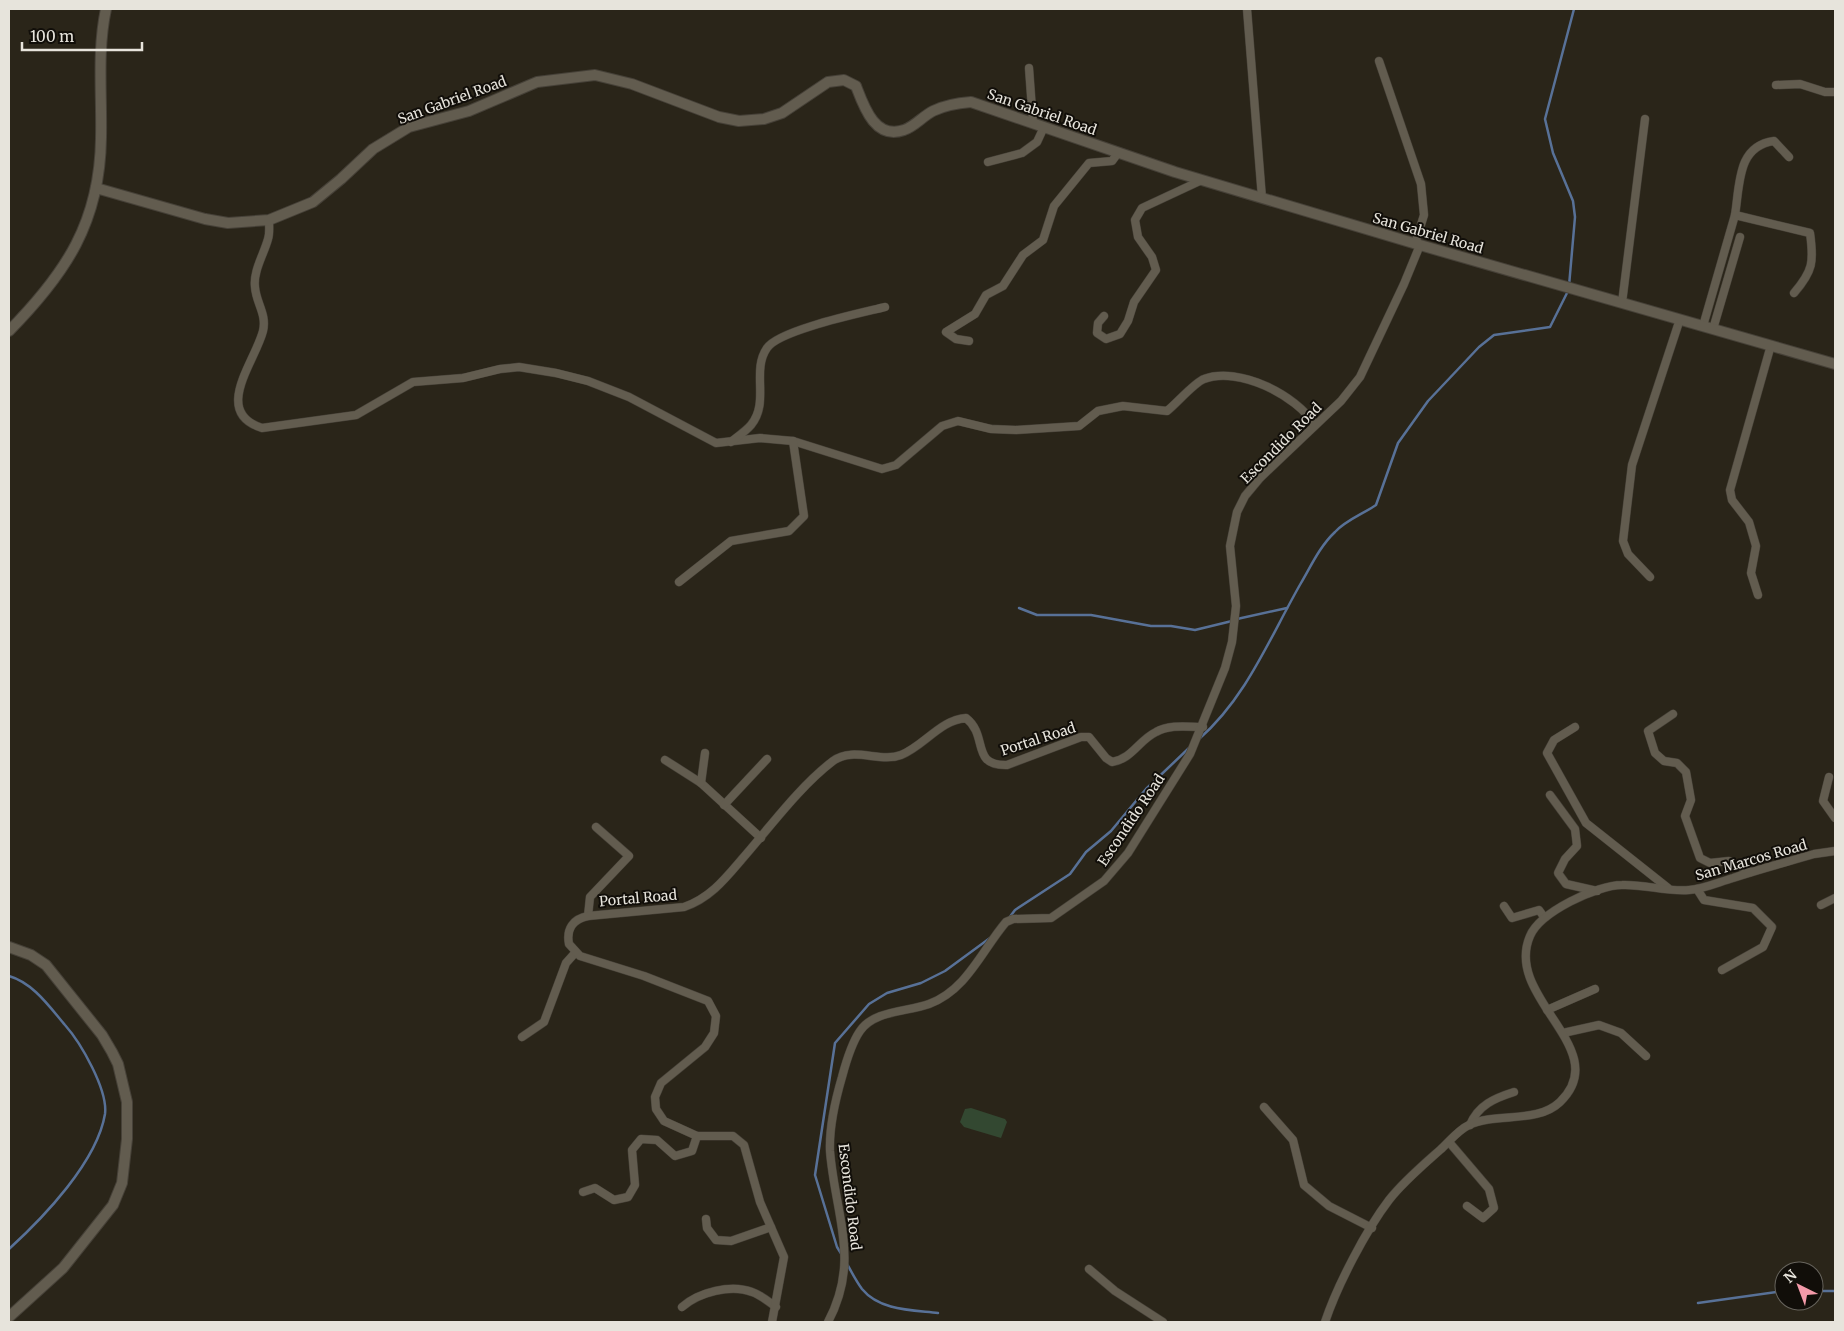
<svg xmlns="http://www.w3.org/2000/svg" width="1844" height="1331" viewBox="0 0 1844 1331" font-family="Merriweather,serif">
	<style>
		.green { fill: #334831 }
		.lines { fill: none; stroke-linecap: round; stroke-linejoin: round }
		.stream { stroke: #587197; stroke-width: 2.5 }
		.minor-casing { stroke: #464138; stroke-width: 9 }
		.tertiary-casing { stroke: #464138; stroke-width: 12 }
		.minor { stroke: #625c4f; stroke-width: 8 }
		.tertiary { stroke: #625c4f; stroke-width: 10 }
		.labels { text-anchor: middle; stroke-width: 4; stroke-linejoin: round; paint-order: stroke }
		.street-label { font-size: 14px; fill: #e7e4dc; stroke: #110e09 }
	</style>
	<rect width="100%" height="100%" fill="#2a2519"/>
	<polygon class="green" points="971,1108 1005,1119 1007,1122 1001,1138 964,1127 960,1122 965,1109"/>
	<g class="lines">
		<g class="stream">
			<polyline points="1569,286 1575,217 1573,201 1553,153 1545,119 1574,9"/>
			<polyline points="1019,608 1037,615 1091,615 1151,626 1171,626 1195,630 1232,621"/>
			<polyline points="1237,619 1287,608"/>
			<path d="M1199,739C1247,697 1270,637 1301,583C1311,566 1320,546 1335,532C1346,520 1363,514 1376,505L1398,443L1428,401L1479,347L1494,335L1550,327L1568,291"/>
			<polyline points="1009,918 1015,910 1070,874 1086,852 1111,831 1146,789 1189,748"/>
			<path d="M9,976C33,983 49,1006 65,1025C81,1043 108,1090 105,1114C97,1162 43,1218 9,1249"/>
			<polyline points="842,1255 837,1247 815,1175 835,1043 869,1004 887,993 921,983 945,971 990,938"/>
			<path d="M846,1262C851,1271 856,1281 862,1289C880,1311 913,1310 938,1313"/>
			<polyline points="1814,1291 1835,1291"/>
			<polyline points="1698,1303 1784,1291"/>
		</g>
		<g class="minor-casing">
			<g id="minor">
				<polyline points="1247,9 1262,198"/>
				<polyline points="1379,61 1421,184 1424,215 1415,244"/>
				<polyline points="1029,68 1033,123"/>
				<polyline points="1776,85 1800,84 1825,92 1835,92"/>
				<polyline points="988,162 1022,153 1037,142 1044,127"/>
				<path d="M1735,215C1740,184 1737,146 1774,141L1789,157"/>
				<path d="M269,220C269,226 270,233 268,239C264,254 253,271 255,287C256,303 267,314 263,331C255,362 212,412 262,428L356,415L413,382L463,378L500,369L519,367L556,373L588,381L629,397L716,443L760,438L793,441L882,469L896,465L942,426L958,421L991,429L1016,430L1079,426L1098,411L1123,406L1167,411C1176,404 1195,382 1204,379C1239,366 1296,395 1315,425"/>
				<polyline points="1622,303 1645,119"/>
				<polyline points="1104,316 1098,323 1097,333 1106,339 1120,334 1128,321 1134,302 1156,270 1152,257 1138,237 1135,220 1142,208 1202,180"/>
				<path d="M1703,326L1735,215L1810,233C1814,262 1813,271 1794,293"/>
				<polyline points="1713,329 1740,237"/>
				<polyline points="969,341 956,339 946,332 975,314 986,295 1003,286 1023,255 1043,240 1054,206 1089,163 1112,161 1118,153"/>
				<path d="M731,442C737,437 746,431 751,425C770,402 751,371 767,348C779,330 861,313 885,307"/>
				<polyline points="1650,577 1628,554 1623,541 1632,465 1680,319"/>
				<polyline points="679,582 731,541 789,531 804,516 793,441"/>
				<polyline points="1758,595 1751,573 1756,546 1749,522 1732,500 1730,490 1771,345"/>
				<polyline points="1673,714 1648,731 1655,753 1664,761 1677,763 1686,772 1691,800 1685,816 1700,858 1710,863 1729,861 1751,872"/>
				<polyline points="1575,727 1554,740 1547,753 1586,823 1668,888"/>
				<polyline points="665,760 701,783 761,838"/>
				<polyline points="1829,777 1823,801 1835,818"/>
				<polyline points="701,783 705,753"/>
				<polyline points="1550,795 1575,829 1577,846 1565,859 1558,873 1566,884 1597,891"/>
				<polyline points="724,805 767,759"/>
				<polyline points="1697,889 1704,900 1753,908 1772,927 1763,947 1722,970"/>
				<polyline points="1821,905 1835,898"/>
				<polyline points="1504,906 1512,918 1539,910 1544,917"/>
				<polyline points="588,916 590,897 629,856 596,827"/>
				<polyline points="1547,1010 1595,989"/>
				<polyline points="1563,1033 1599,1025 1621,1033 1646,1056"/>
				<polyline points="522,1037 544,1022 566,963 575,953"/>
				<polyline points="1264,1107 1293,1140 1304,1185 1329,1206 1372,1228"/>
				<path d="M1470,1125C1478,1105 1495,1098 1514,1092"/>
				<polyline points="1449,1142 1489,1189 1494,1208 1483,1218 1467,1206"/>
				<polyline points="583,1192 595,1188 614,1200 628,1197 635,1185 632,1150 641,1139 657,1140 675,1156 692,1151 697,1136"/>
				<polyline points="706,1219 707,1228 716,1240 731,1241 771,1227"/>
				<polyline points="1089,1269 1115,1291 1163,1322"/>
				<path d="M682,1307C699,1292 731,1284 752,1292C761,1295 769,1302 776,1307"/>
				<path d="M772,1322L784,1257L760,1202L744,1145L733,1136H697L664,1121L656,1109L655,1097L661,1083L705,1047L714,1033L716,1016L708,1001L644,976L580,956L569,944C566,929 573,919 588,916L684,907C710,898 725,879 742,859C770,827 800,786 833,761C853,746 880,763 901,755C924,746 940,720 966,718C989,736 970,766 1007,765L1081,737H1089L1106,758L1112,762C1132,759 1139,740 1156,732C1170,724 1188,727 1203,727"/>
				<path d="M828,1322C861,1260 835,1215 830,1151C829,1126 835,1101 842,1077C846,1062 851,1044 860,1031C874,1010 908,1012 929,1004C967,990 982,950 1006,922L1013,919L1051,918L1104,881L1128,853L1190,754L1225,668L1232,642L1236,606L1230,546L1237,512L1245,496L1260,478L1341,401L1360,377L1404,284L1420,245"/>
				<path d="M1325,1322C1337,1286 1366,1230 1389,1200C1403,1182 1423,1165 1440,1150C1449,1142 1458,1130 1469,1125C1497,1112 1537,1124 1560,1102C1615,1049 1503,998 1530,936C1540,912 1597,885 1622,885C1644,884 1667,892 1689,890C1704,889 1719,882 1733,878C1760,869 1787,862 1814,854L1835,851"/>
			</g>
		</g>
		<g class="tertiary-casing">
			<g id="tertiary">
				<path d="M96,188L205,219L228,223L269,220L313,202L341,179L373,149L409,127L469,111L537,82L595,75L632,84L719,117L739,121L764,119L782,113L828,82L844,80L856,86C864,107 875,140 904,130C914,127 923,116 933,111C945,105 958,103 971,102L1175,172L1420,245L1835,364"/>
				<path d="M9,331C66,273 100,222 101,138C102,94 97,51 106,9"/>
				<polyline points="9,947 31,955 46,965 102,1035 112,1052 118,1064 127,1102 127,1139 122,1183 113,1205 63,1268 9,1317"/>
			</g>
		</g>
		<use href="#minor" class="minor"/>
		<use href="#tertiary" class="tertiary"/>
	</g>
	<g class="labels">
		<g class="street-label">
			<text transform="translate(452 100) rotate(-20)" y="5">San Gabriel Road</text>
			<text transform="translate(1042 112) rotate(19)" y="5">San Gabriel Road</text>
			<text transform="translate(1428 233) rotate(16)" y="5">San Gabriel Road</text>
			<text transform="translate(1281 443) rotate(-45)" y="5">Escondido Road</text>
			<text transform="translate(1038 739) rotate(-18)" y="5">Portal Road</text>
			<text transform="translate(1131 820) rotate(-56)" y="5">Escondido Road</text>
			<text transform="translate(1751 860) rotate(-16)" y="5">San Marcos Road</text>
			<text transform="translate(638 898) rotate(-5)" y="5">Portal Road</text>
			<text transform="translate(850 1197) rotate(83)" y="5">Escondido Road</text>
		</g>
	</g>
	<rect width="1844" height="1331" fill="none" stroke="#e7e4dc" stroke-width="20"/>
	<g transform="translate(1799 1286) rotate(318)"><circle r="24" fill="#110e09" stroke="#67645d"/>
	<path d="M0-4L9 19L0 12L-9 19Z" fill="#f39aa9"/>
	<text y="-8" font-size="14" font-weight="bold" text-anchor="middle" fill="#e7e4dc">N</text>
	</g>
	<path d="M22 42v8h120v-8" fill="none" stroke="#e7e4dc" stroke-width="2.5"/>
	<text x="30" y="42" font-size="15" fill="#e7e4dc" stroke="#110e09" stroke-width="4" paint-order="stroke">100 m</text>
</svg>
